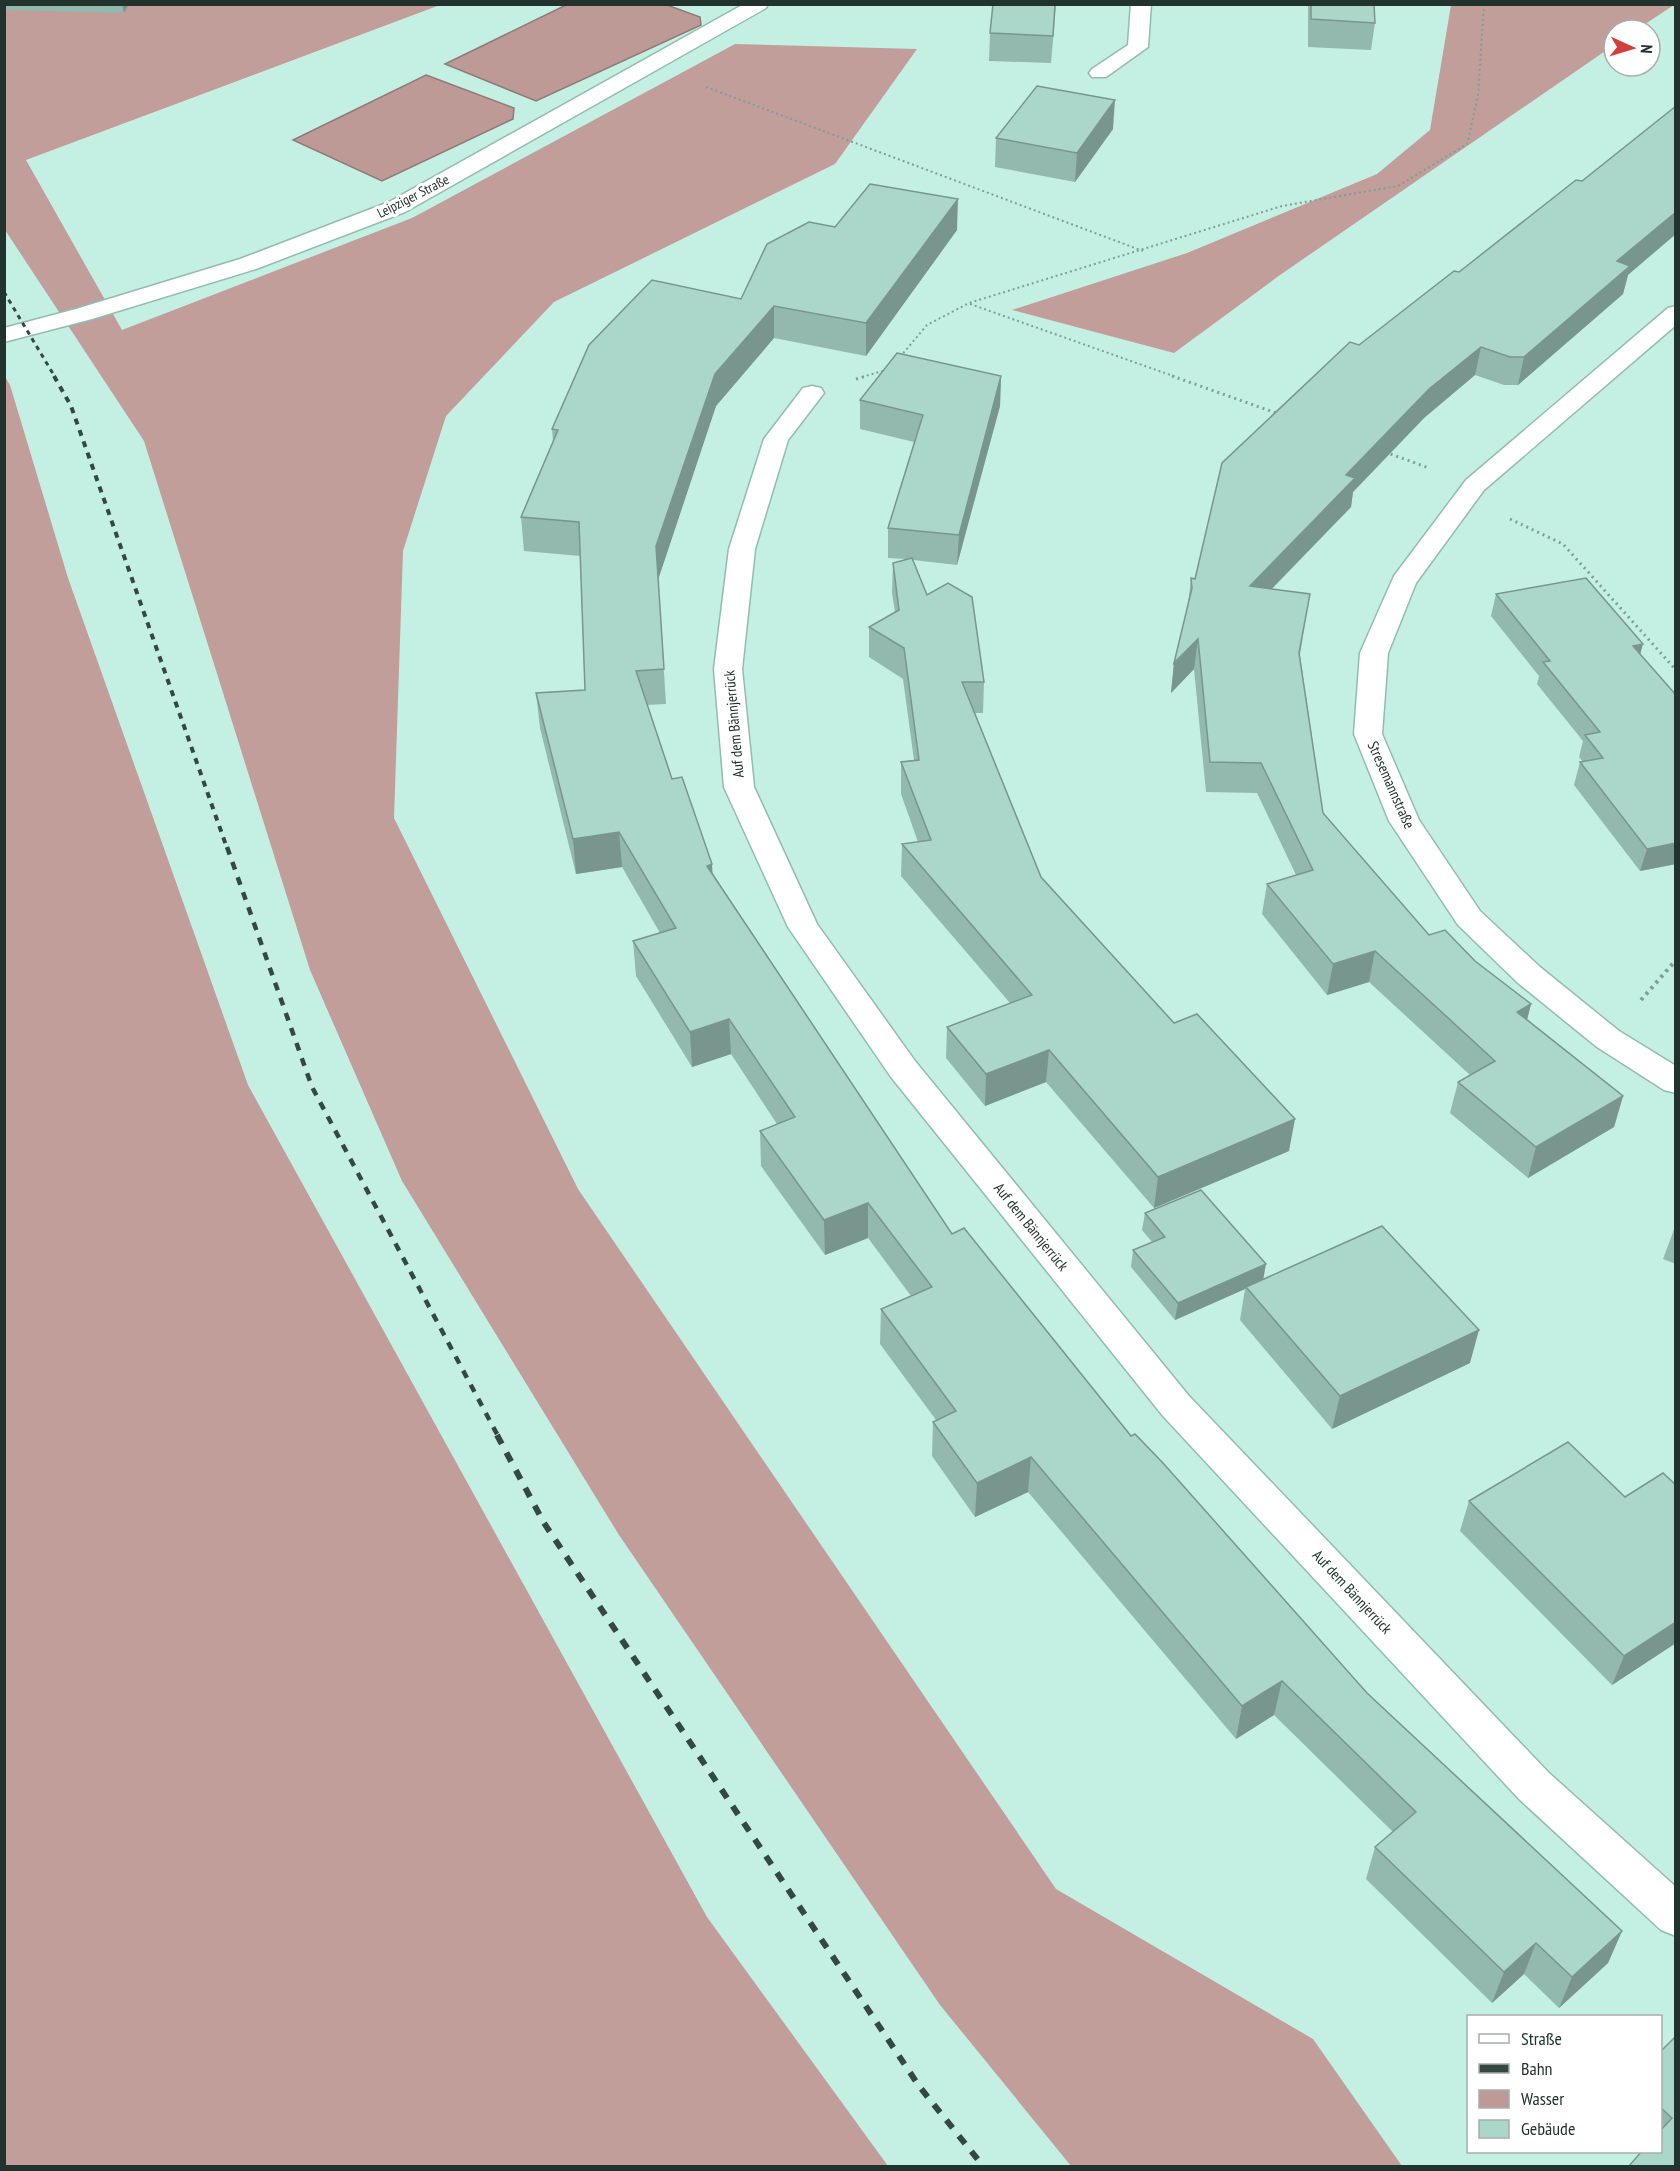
<svg xmlns="http://www.w3.org/2000/svg" width="1680" height="2171" viewBox="0 0 1680 2171" font-family="'PT Sans Narrow',sans-serif">
	<style>
		.forest { fill: #c19e99 }
		.water { fill: #bd9a96; stroke: #8e7b77; stroke-width: 1.5 }
		.lines { fill: none; stroke-linecap: round; stroke-linejoin: round }
		.minor-casing { stroke: #92bcb0; stroke-width: 3 }
		.path-far2 { stroke: #7f9f95; stroke-width: 2; stroke-dasharray: 2 3; stroke-linecap: butt }
		.path-far1 { stroke: #7f9f95; stroke-width: 3; stroke-dasharray: 2 4; stroke-linecap: butt }
		.path { stroke: #7f9f95; stroke-width: 4; stroke-dasharray: 3 4.5; stroke-linecap: butt }
		.minor { fill: #fff; fill-rule: evenodd }
		.rail-far3 { stroke: #344842; stroke-width: 3; stroke-dasharray: 4.5 4.5; stroke-linecap: butt }
		.rail-far2 { stroke: #344842; stroke-width: 4; stroke-dasharray: 6 6; stroke-linecap: butt }
		.rail-far1 { stroke: #344842; stroke-width: 4.5; stroke-dasharray: 8 8; stroke-linecap: butt }
		.rail { stroke: #344842; stroke-width: 6; stroke-dasharray: 10 10; stroke-linecap: butt }
		.wall { fill: #93b8ae }
		.shaded-wall { fill: #78968d }
		.building { fill: #abd6ca; stroke: #78968d; stroke-width: 1.5 }
		.labels { text-anchor: middle; stroke-width: 6; stroke-linejoin: round; paint-order: stroke }
		.far-street-label { font-size: 14px; fill: #22332e; stroke: #fff }
		.street-label { font-size: 15px; fill: #22332e; stroke: #fff }
	</style>
	<rect width="100%" height="100%" fill="#c4f0e3"/>
	<g class="forest">
		<polygon points="4,5 440,5 26,160 122,330 412,218 735,44 917,49 835,164 554,302 446,416 403,551 394,818 578,1189 1056,1889 1313,2039 1402,2166 1071,2166 940,2005 619,1535 402,1181 310,970 144,441 5,230"/>
		<polygon points="1451,5 1674,5 1636,30 1614,30 1614,45 1280,275 1174,353 1012,310 1187,253 1377,174 1430,130"/>
		<polygon points="4,375 10,385 68,578 248,1085 707,1917 888,2166 5,2166"/>
	</g>
	<g class="water">
		<polygon points="566,5 667,5 700,17 701,25 536,101 445,64"/>
		<polygon points="426,75 514,108 513,119 382,181 293,140"/>
	</g>
	<g class="lines">
		<g class="minor-casing">
			<g id="minor">
				<polygon points="744,4 768,4 766,8 405,212 256,269 92,319 4,342 4,328 76,309 240,259 389,202"/>
				<polygon points="1131,4 1151,4 1148,47 1106,77 1092,77 1089,73 1092,69 1128,45"/>
				<polygon points="1676,306 1676,325 1484,490 1416,583 1388,653 1382,734 1419,820 1480,911 1540,967 1619,1031 1676,1066 1676,1093 1664,1090 1597,1047 1518,983 1458,925 1389,821 1354,734 1360,653 1394,576 1466,480 1668,308"/>
				<polygon points="812,386 821,388 824,393 788,440 755,549 742,669 754,787 817,924 915,1061 1189,1396 1549,1773 1676,1887 1676,1936 1661,1930 1519,1799 1163,1416 891,1077 788,927 724,787 714,669 729,549 764,439 803,388"/>
			</g>
		</g>
		<g class="path-far2">
			<polyline points="706,87 1143,251"/>
			<polyline points="970,304 1176,377"/>
			<polyline points="900,357 927,325 969,303 1282,206 1398,186 1467,144 1478,96 1484,4"/>
			<polyline points="862,377 886,370"/>
		</g>
		<g class="path-far1">
			<polyline points="1172,376 1279,414"/>
			<polyline points="856,379 867,376"/>
			<polyline points="1385,452 1429,468"/>
			<polyline points="1510,519 1563,544 1676,670"/>
		</g>
		<polyline class="path" points="1641,1000 1676,960"/>
		<use href="#minor" class="minor"/>
		<polyline class="rail-far3" points="4,292 55,377"/>
		<polyline class="rail-far2" points="54,376 71,406 227,848"/>
		<polyline class="rail-far1" points="227,847 312,1087 498,1436"/>
		<polyline class="rail" points="497,1435 544,1523 919,2086 983,2166"/>
	</g>
	<g class="wall">
		<polygon points="4,4 129,4 124,13 4,10"/>
		<polygon points="993,4 1058,4 1058,6 1056,6 1051,63 989,61 990,33"/>
		<polygon points="1308,4 1374,4 1375,23 1371,50 1308,47"/>
		<polygon points="1113,129 1075,182 995,167 996,138"/>
		<polygon points="835,227 957,230 866,356 774,338 716,406 658,579 666,704 647,705 672,779 713,874 952,1234 1131,1436 1367,1693 1622,1931 1608,1963 1559,2008 1524,1974 1492,2003 1366,1879 1375,1847 1393,1832 1274,1715 1236,1739 1028,1492 975,1517 932,1456 933,1422 936,1420 880,1344 881,1309 911,1296 868,1238 825,1255 761,1166 760,1131 777,1124 731,1054 692,1067 636,976 633,941 660,933 622,867 576,874 540,728 536,693 585,690 580,556 524,551 521,517 553,441 552,429 741,299"/>
		<polygon points="1459,272 1628,275 1623,294 1518,385 1504,385 1475,375 1424,418 1353,492 1351,507 1272,589 1305,623 1300,655 1323,813 1429,935 1475,961 1531,1004 1527,1020 1623,1096 1614,1127 1528,1178 1450,1113 1458,1082 1470,1075 1369,982 1327,995 1262,914 1267,884 1296,875 1257,793 1206,792 1194,669 1171,693 1174,663 1188,605 1191,578 1195,579 1359,345"/>
		<polygon points="1001,376 1000,406 957,565 913,560 927,595 984,682 983,713 975,713 1041,877 1289,1151 1154,1208 1046,1082 985,1106 946,1058 947,1027 1010,1003 901,876 902,844 918,842 901,794 901,762 914,760 903,679 869,657 869,627 895,612 892,593 893,563 906,559 888,558 888,528 914,442 860,429 860,400"/>
		<polygon points="1496,594 1640,654 1676,864 1640,871 1574,785 1580,762 1583,762 1579,757 1583,741 1537,684 1539,676 1491,616"/>
		<polygon points="1145,1213 1263,1279 1470,1363 1332,1429 1240,1320 1245,1289 1175,1320 1131,1267 1133,1250 1152,1242 1142,1230"/>
		<polygon points="1676,1224 1676,1264 1663,1259"/>
		<polygon points="1469,1501 1676,1643 1612,1685 1460,1531"/>
		<polygon points="1676,2036 1676,2166 1660,2151 1660,2052"/>
	</g>
	<g class="shaded-wall">
		<polygon points="122,4 129,4 124,13"/>
		<polygon points="1115,100 1113,129 1075,182 1077,153"/>
		<polygon points="958,199 957,230 866,356 866,323"/>
		<polygon points="1676,212 1676,234 1628,275 1623,294 1518,385 1524,357 1617,261"/>
		<polygon points="774,306 774,338 716,406 658,580 656,546 715,374"/>
		<polygon points="1481,347 1475,375 1424,418 1353,492 1351,507 1246,615 1250,586 1346,475 1429,389"/>
		<polygon points="1001,376 1000,406 957,565 959,535"/>
		<polygon points="1198,639 1194,669 1171,693 1174,663"/>
		<polygon points="1643,644 1637,666 1633,646"/>
		<polygon points="619,832 622,867 576,874 573,839"/>
		<polygon points="1676,843 1676,864 1640,871 1647,849"/>
		<polygon points="712,864 714,899 707,866"/>
		<polygon points="1375,951 1369,982 1327,995 1333,964"/>
		<polygon points="1531,1004 1523,1035 1517,1012"/>
		<polygon points="729,1019 731,1054 692,1067 690,1032"/>
		<polygon points="1049,1050 1046,1082 985,1106 986,1074"/>
		<polygon points="1623,1096 1614,1127 1528,1178 1536,1147"/>
		<polygon points="1295,1119 1289,1151 1154,1208 1158,1177"/>
		<polygon points="868,1203 868,1238 825,1255 824,1220"/>
		<polygon points="1266,1264 1263,1281 1246,1287 1245,1289 1175,1320 1178,1303"/>
		<polygon points="1479,1330 1470,1363 1332,1429 1340,1396"/>
		<polygon points="1031,1457 1028,1492 975,1517 977,1483"/>
		<polygon points="1676,1622 1676,1643 1612,1685 1624,1656"/>
		<polygon points="1282,1681 1274,1715 1236,1739 1242,1706"/>
		<polygon points="1622,1931 1608,1963 1559,2008 1572,1977"/>
		<polygon points="1536,1943 1524,1974 1492,2003 1504,1972"/>
	</g>
	<g class="building">
		<polygon points="993,4 1055,4 1053,36 990,33"/>
		<polygon points="1311,4 1374,4 1375,23 1311,19"/>
		<polygon points="1037,86 1115,100 1077,153 996,138"/>
		<polygon points="1676,106 1676,212 1617,261 1630,266 1524,357 1510,357 1481,347 1429,389 1346,475 1355,478 1250,586 1310,594 1299,653 1323,813 1429,935 1445,930 1475,961 1531,1004 1517,1012 1623,1096 1536,1147 1458,1082 1495,1061 1375,951 1333,964 1267,884 1313,870 1261,763 1210,762 1198,639 1174,663 1192,588 1191,578 1195,579 1222,463 1350,342 1359,345 1454,271 1459,272 1576,180 1582,181"/>
		<polygon points="870,184 958,199 866,323 774,306 715,374 656,546 664,669 636,671 672,779 682,777 712,864 707,866 952,1234 964,1228 1131,1436 1135,1434 1163,1463 1367,1693 1622,1931 1572,1977 1536,1943 1504,1972 1375,1847 1416,1812 1282,1681 1242,1706 1031,1457 977,1483 933,1422 956,1411 881,1309 932,1287 868,1203 824,1220 760,1131 795,1117 729,1019 690,1032 633,941 676,928 619,832 573,839 536,693 585,690 579,522 521,517 558,430 552,429 589,345 652,280 741,299 767,244 809,222 835,227"/>
		<polygon points="897,353 1001,376 959,535 888,528 923,415 860,400"/>
		<polygon points="912,558 927,595 948,583 972,597 984,682 962,682 1041,877 1174,1023 1197,1014 1295,1119 1158,1177 1049,1050 986,1074 947,1027 1032,995 902,844 931,840 901,762 919,760 904,648 869,627 899,610 893,563"/>
		<polygon points="1586,578 1643,644 1633,646 1676,695 1676,843 1647,849 1580,762 1603,758 1585,735 1600,732 1543,662 1550,661 1496,594"/>
		<polygon points="1201,1190 1266,1264 1178,1303 1133,1250 1165,1237 1145,1213"/>
		<polygon points="1382,1226 1479,1330 1340,1396 1246,1287"/>
		<polygon points="1568,1442 1625,1497 1663,1473 1676,1485 1676,1622 1624,1656 1469,1501"/>
		<polygon points="1676,2036 1676,2166 1629,2166 1642,2151 1660,2151 1660,2131 1672,2118 1660,2107 1660,2052"/>
	</g>
	<g class="labels">
		<g class="far-street-label">
			<text transform="translate(413 196) rotate(-27)" y="5">Leipziger Straße</text>
		</g>
		<g class="street-label">
			<text transform="translate(734 724) rotate(-95)" y="5">Auf dem Bännjerrück</text>
			<text transform="translate(1391 785) rotate(66)" y="5">Stresemannstraße</text>
			<text transform="translate(1031 1227) rotate(51)" y="5">Auf dem Bännjerrück</text>
			<text transform="translate(1352 1592) rotate(47)" y="5">Auf dem Bännjerrück</text>
		</g>
	</g>
	<rect width="1680" height="2171" fill="none" stroke="#22332e" stroke-width="12"/>
	<rect x="1467" y="2015" width="195" height="138" fill="#ffffff" stroke="#a7adab" stroke-width="1.5"/>
	<rect x="1479" y="2034" width="30" height="9" fill="#ffffff" stroke="#a7adab" stroke-width="1.5"/>
	<text x="1521" y="2045" font-size="18" fill="#22332e">Straße</text>
	<rect x="1479" y="2064" width="30" height="9" fill="#344842" stroke="#a7adab" stroke-width="1.5"/>
	<text x="1521" y="2075" font-size="18" fill="#22332e">Bahn</text>
	<rect x="1479" y="2090" width="30" height="18" fill="#bd9a96" stroke="#a7adab" stroke-width="1.5"/>
	<text x="1521" y="2105" font-size="18" fill="#22332e">Wasser</text>
	<rect x="1479" y="2120" width="30" height="18" fill="#abd6ca" stroke="#a7adab" stroke-width="1.5"/>
	<text x="1521" y="2135" font-size="18" fill="#22332e">Gebäude</text>
	<g transform="translate(1632 48) rotate(94)"><circle r="28" fill="#ffffff" stroke="#a7adab" stroke-width="1.5"/>
	<path d="M0-4.5L10 22L0 15L-10 22Z" fill="#cf413b"/>
	<text y="-9" font-size="16" font-weight="bold" text-anchor="middle" fill="#22332e">N</text>
	</g>
</svg>
